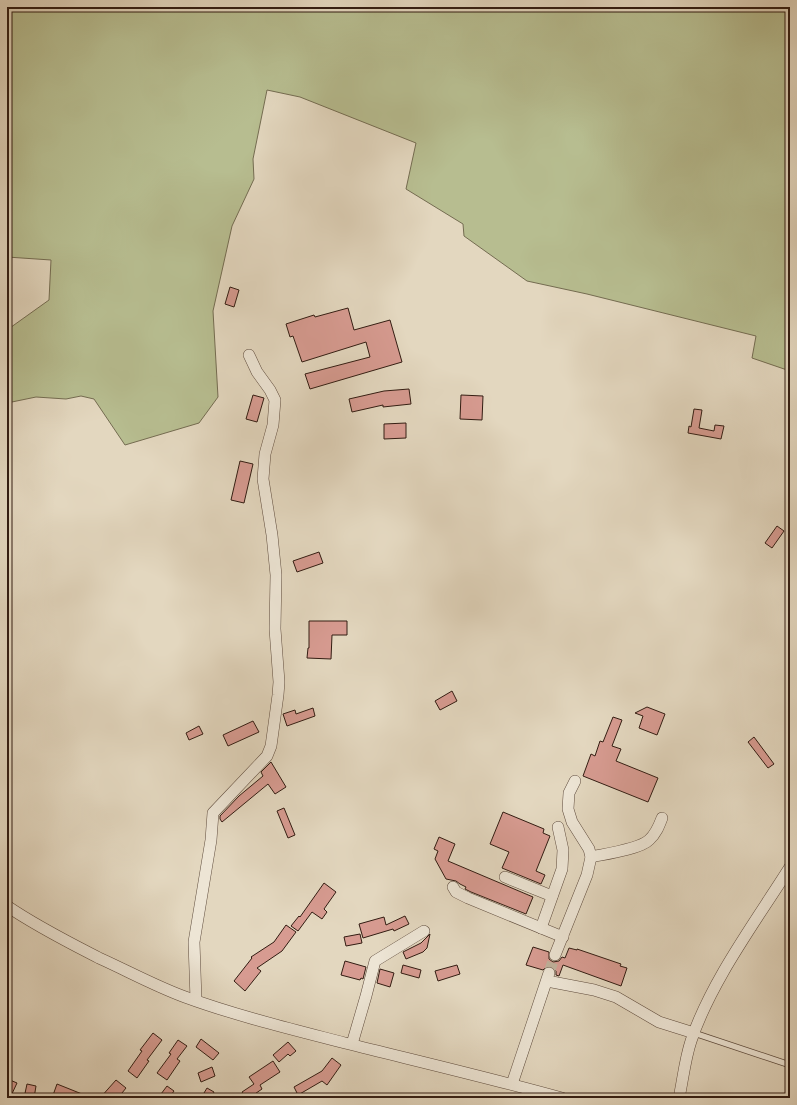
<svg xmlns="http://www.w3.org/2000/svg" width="797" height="1105" viewBox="0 0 797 1105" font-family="'IM FELL Great Primer',serif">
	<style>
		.green { fill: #b7bd90; stroke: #746c51 }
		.building { fill: #d79b91; stroke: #321c12 }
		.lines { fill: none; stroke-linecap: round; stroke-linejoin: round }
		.street-tunnel { stroke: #c0b29c; stroke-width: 11; stroke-dasharray: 11 5.5; stroke-linecap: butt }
		.lane-casing { stroke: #5e4b3d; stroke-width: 7 }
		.street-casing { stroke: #5e4b3d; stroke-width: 12 }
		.lane { stroke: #ede5d5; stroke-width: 5.5 }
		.street { stroke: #ede5d5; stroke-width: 11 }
	</style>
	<rect width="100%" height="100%" fill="#e3d7bf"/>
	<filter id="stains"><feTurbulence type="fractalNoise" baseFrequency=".005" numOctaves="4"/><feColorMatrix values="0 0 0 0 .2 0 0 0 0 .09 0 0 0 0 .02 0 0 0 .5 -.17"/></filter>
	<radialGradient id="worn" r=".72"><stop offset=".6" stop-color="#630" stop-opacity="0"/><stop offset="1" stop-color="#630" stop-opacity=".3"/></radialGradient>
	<polygon class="green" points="7,7 790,7 790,371 752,358 756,336 587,294 527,281 464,236 463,224 406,189 416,143 300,97 267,90 253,159 254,179 232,226 213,311 218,397 199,423 125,445 94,399 81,396 66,399 36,397 7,403 7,330 49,300 51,260 7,257"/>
	<g class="building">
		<polygon points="230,287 239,290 234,307 225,304"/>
		<polygon points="348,308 354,330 390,320 402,362 310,389 305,374 370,357 366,342 302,362 293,336 290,337 286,324 314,315 315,317"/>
		<polygon points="409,389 411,404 383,407 383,405 352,412 349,399 384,391"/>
		<polygon points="253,395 264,398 257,422 246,419"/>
		<polygon points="461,395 483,396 482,420 460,419"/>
		<polygon points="694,409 702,410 699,428 714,431 715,425 724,426 721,439 688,433 689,426 691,427"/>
		<polygon points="406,423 406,438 384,439 384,424"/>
		<polygon points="240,461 253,464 244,503 231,500"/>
		<polygon points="777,526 784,531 772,548 765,543"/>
		<polygon points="319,552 323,563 297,572 293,561"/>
		<polygon points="309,621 347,621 347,635 332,635 331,659 307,658 308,648 309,648"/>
		<polygon points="452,691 457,701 440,710 435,701"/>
		<polygon points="647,707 665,714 657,735 639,728 643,716 635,713"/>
		<polygon points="313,708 315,716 287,726 283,714 295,710 296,714"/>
		<polygon points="613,717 622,720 612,746 621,749 616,761 658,778 648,802 583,776 591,754 595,756 600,741 603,742"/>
		<polygon points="253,721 259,732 228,746 223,735"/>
		<polygon points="199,726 203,734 189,740 186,733"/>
		<polygon points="754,737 774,764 768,768 748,742"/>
		<polygon points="271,762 286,787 275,794 268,784 222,822 220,819 220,816 239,796 263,776 261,772"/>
		<polygon points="284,808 295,835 288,838 277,811"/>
		<polygon points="503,812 544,829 543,833 550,836 536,871 545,875 541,884 502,868 509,852 490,844"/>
		<polygon points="439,837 455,844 448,861 533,897 526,914 471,892 465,889 466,887 460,884 456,881 446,879 435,859 438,851 434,849"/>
		<polygon points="324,883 336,892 324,909 327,912 322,919 312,912 298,931 291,926 299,916 300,917"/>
		<polygon points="405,916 409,924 394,931 393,929 363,938 359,924 384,917 386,925"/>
		<polygon points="286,925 296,932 282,951 257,968 261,971 245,991 234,981 252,958 251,957 274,942"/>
		<polygon points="360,934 362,943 346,946 344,937"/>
		<polygon points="430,934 427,948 423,952 406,959 403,952 421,943"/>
		<polygon points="533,947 549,952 549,959 553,962 559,961 562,957 565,958 569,948 577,950 577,949 621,964 620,966 627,968 621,986 563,965 559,976 556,975 556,971 552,967 547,966 543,970 526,965"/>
		<polygon points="345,961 366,967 363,979 361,978 360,980 341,975"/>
		<polygon points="403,965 421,970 419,978 401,973"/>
		<polygon points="457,965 460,974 438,981 435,971"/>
		<polygon points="380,969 394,973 390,987 377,983"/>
		<polygon points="153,1033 162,1040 147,1060 149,1061 137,1078 128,1071 142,1051 140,1050"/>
		<polygon points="201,1039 219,1053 213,1060 196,1047"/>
		<polygon points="178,1040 187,1046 177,1059 180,1061 167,1080 157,1073 171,1054 169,1053"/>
		<polygon points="288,1042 296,1051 290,1056 288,1054 279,1062 273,1055"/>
		<polygon points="332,1058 341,1065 327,1085 322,1081 298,1095 294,1087 322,1071"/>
		<polygon points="273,1061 280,1072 260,1085 262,1089 249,1098 246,1098 242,1092 254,1084 249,1077"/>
		<polygon points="212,1067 215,1076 201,1082 198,1073"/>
		<polygon points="10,1080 17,1083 10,1098 7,1098 7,1085"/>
		<polygon points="116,1080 126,1088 118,1098 100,1098"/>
		<polygon points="27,1084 36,1086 34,1098 24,1098"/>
		<polygon points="57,1084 92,1098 52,1098"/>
		<polygon points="167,1086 174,1091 169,1098 158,1098"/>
		<polygon points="207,1088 214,1092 211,1098 201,1098"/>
	</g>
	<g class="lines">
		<polyline class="street-tunnel" points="549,973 555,955"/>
		<g class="lane-casing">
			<polyline id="lane" points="694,1033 790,1065"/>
		</g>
		<g class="street-casing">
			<g id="street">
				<path d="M591,857C605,854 640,849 649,840C656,834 659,826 662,818"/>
				<polyline points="505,877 552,896"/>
				<polyline points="453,887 456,892 468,898 563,937"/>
				<path d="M7,906C36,926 68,942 99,958C128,971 155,986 185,997C237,1016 291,1029 345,1043C417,1061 490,1078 562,1098"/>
				<polyline points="541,928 562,869 563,850 558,827"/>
				<polyline points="555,955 587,875 591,857 589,849 572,822 568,809 569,793 575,781"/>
				<polyline points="547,981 594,990 616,997 659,1022 694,1033"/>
				<polyline points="196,1000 194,942 211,840 213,813 267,756 271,746 278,695 279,682 275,629 276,575 272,535 263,479 265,454 273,425 275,400 270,390 257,372 249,355"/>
				<polyline points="352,1044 366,996 375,961 424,931"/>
				<polyline points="512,1084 549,973"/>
				<path d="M679,1098C683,1079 685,1059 691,1041C711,981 756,921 790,867"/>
			</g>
		</g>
		<use href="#lane" class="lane"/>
		<use href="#street" class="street"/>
	</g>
	<rect width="797" height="1105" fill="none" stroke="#e3d7bf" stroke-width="24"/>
	<rect x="8" y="8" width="781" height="1089" fill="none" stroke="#321c12" stroke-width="2"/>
	<rect x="12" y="12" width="773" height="1081" fill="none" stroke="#321c12"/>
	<rect width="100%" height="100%" filter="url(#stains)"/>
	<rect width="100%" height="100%" fill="url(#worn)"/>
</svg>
